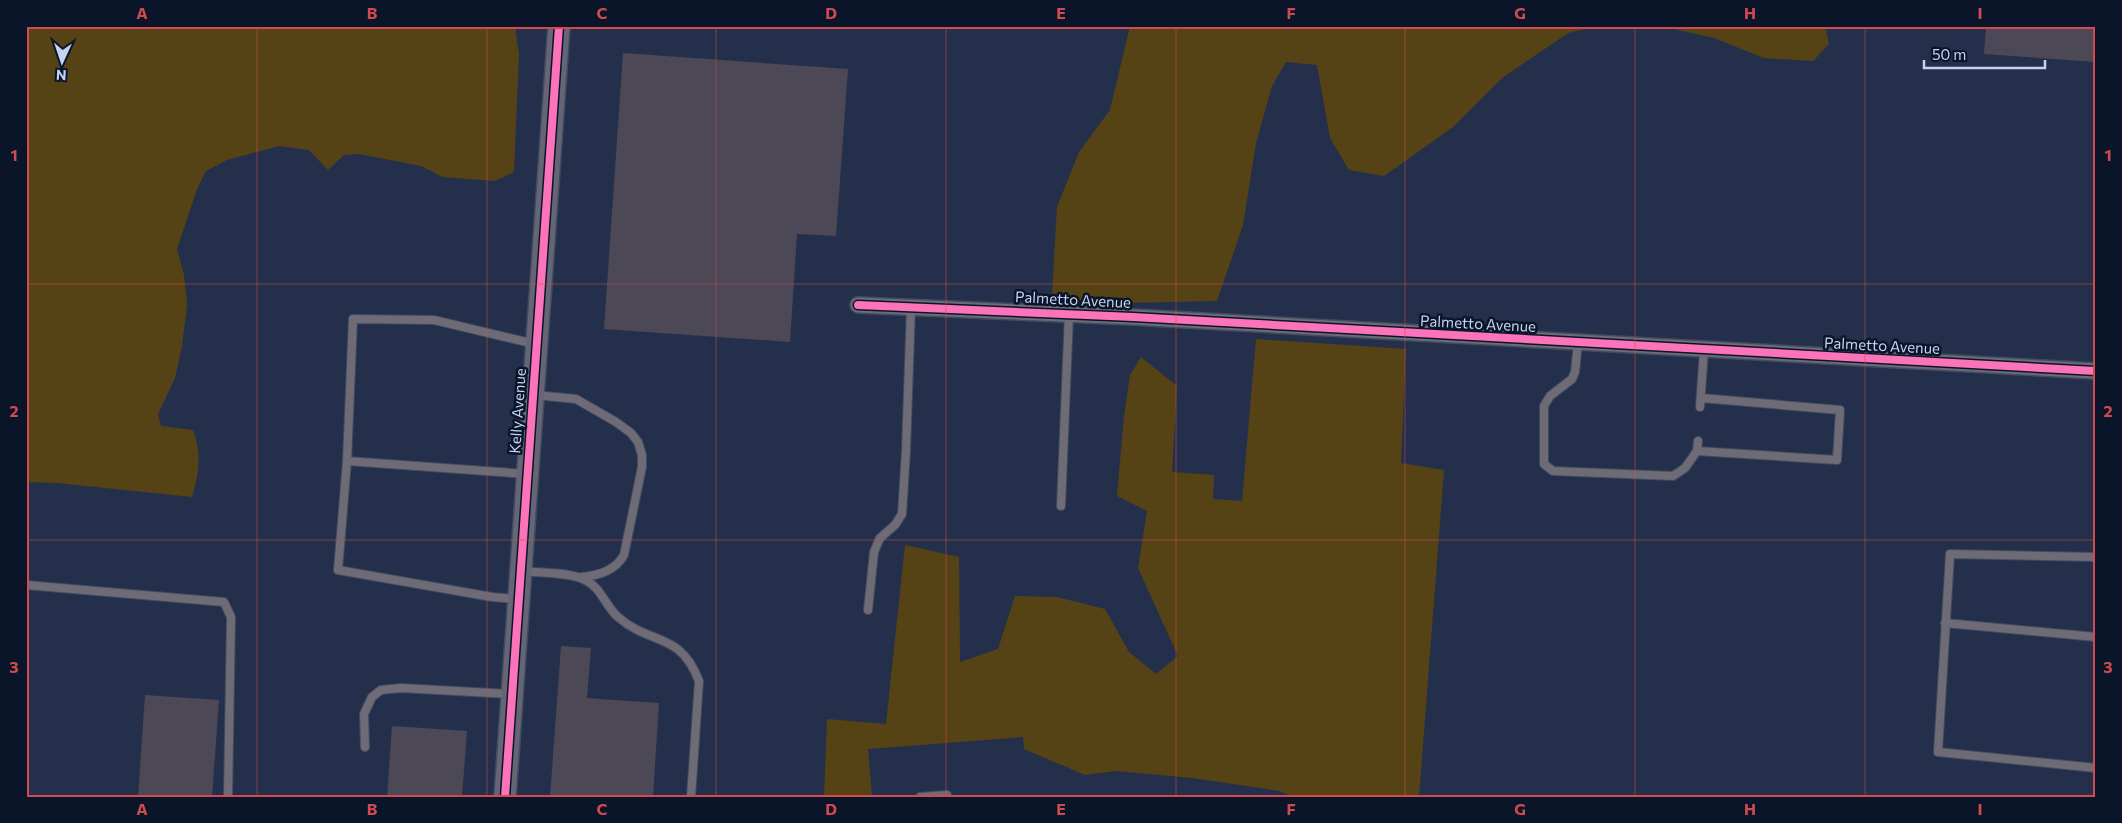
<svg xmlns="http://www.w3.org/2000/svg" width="2122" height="823" viewBox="0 0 2122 823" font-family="Commissioner,sans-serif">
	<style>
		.green { fill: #564315 }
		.building { fill: #4d4856 }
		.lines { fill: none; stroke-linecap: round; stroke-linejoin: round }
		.service-casing { stroke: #414c62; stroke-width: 10 }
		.minor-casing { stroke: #414c62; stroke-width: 18 }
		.secondary-casing { stroke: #414c62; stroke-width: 24 }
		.service { stroke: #6f6b76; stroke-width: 8 }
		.minor { stroke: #6f6b76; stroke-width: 15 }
		.secondary { stroke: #656575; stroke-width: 21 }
		.cycleway-casing { stroke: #0b152a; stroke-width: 11 }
		.cycleway { stroke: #fb73b8; stroke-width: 8 }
		.grid { fill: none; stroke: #d24a50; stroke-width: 1; stroke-opacity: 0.55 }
		.labels { text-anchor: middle; stroke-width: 5; stroke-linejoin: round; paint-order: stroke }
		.street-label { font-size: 15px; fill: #c3d3f1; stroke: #0b152a }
		.neatline { fill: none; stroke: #d24a50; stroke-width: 2 }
		.grid-label { font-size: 16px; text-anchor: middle; font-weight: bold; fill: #d24a50 }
	</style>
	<rect width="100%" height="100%" fill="#24304b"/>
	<g class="green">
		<path d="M26,26H515L519,55L514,172L495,181L443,177L421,166L359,154L344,155L328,170L309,150L279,146L227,160L206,171L197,189L177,249L184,275L187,304L182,346L175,378L158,414L161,426L193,430C202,454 199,473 192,497L57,483L26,482Z"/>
		<polygon points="1130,26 1599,26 1568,33 1502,78 1453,127 1384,176 1349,170 1330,138 1317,65 1286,62 1272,86 1256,143 1243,225 1217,301 1076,304 1052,295 1057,207 1079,152 1110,110"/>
		<polygon points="1661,26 1825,26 1829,44 1813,61 1764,58 1714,38"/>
		<polygon points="1256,339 1406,349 1401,463 1444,470 1419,797 1292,797 1280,791 1192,778 1116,771 1085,775 1024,749 1023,737 868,749 872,797 824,797 827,719 886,724 905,545 959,557 960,662 998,649 1015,596 1057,597 1105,609 1129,652 1156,674 1178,656 1138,568 1147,511 1117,496 1124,416 1130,375 1141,357 1177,386 1172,472 1214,475 1213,499 1242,501"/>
	</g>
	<g class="building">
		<polygon points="1986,26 2096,26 2096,62 1984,54"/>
		<polygon points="623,53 848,69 836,236 797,234 790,342 604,329"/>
		<polygon points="561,646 591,648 587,698 659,703 653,797 550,797"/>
		<polygon points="145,695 219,700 212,797 138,797"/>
		<polygon points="392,726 467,731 462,797 387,797"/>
	</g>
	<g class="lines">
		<g class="service-casing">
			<g id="service">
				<polyline points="1578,343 1575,372 1572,379 1550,396 1544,406 1544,464 1553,471 1673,476 1685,468 1697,451"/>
				<path d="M535,395L576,399L616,422L631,433L638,442L642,455V467L624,555C615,571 599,575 582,577"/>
				<polyline points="1700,407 1704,350"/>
				<polyline points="1698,441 1697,451 1837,460 1840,410 1701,398"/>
				<polyline points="347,461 338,570 492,597 517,599"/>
				<polyline points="526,474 347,461 353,319 434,320 535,344"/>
				<polyline points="1061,506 1069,315"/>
				<polyline points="2096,557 1950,554 1938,752 2096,768"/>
				<path d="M522,571C540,573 567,572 583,579C601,586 605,606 618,617C651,646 680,631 699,681L691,797"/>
				<polyline points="26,585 224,602 231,617 228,797"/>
				<polyline points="868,610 874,552 880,538 895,525 902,514 906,451 911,306"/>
				<polyline points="1945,623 2096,637"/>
				<polyline points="365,747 364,714 372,697 381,690 401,688 510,694"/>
				<polyline points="920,797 947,795 947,797"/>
			</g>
		</g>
		<g class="minor-casing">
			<polyline id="minor" points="858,305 1133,317 2096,371"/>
		</g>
		<g class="secondary-casing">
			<polyline id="secondary" points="505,797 559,26"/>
		</g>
		<use href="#service" class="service"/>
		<use href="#minor" class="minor"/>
		<use href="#secondary" class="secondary"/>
		<g class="cycleway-casing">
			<g id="cycleway">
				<polyline points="858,305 1133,317 2096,371"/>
				<polyline points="505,797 559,26"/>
			</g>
		</g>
		<use href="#cycleway" class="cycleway"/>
	</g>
	<path class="grid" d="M257,26V797M487,26V797M716,26V797M946,26V797M1176,26V797M1405,26V797M1635,26V797M1865,26V797M26,284H2096M26,540H2096"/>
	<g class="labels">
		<g class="street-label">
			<text transform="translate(1073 300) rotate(3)" y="5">Palmetto Avenue</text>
			<text transform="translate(1478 324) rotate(3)" y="5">Palmetto Avenue</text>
			<text transform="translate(1882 346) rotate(3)" y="5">Palmetto Avenue</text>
			<text transform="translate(518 411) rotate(-86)" y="5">Kelly Avenue</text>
		</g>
	</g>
	<rect width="2122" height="823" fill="none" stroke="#0b152a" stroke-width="55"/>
	<g transform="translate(62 62) rotate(183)" stroke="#0b152a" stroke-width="4" paint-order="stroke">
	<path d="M0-4L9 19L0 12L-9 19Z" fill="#c3d3f1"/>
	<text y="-8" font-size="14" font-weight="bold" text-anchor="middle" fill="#c3d3f1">N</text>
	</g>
	<path d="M1924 60v8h121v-8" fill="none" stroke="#c3d3f1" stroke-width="2.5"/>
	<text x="1932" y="60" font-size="15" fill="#c3d3f1" stroke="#0b152a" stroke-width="4" paint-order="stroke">50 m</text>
	<rect x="28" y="28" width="2066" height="768" class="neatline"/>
	<g class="grid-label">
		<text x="142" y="19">A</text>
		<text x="372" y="19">B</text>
		<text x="602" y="19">C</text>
		<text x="831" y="19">D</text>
		<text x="1061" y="19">E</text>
		<text x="1291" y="19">F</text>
		<text x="1520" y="19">G</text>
		<text x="1750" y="19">H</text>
		<text x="1980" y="19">I</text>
		<text x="14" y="161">1</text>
		<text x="2108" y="161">1</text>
		<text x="14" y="417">2</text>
		<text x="2108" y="417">2</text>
		<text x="14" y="673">3</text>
		<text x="2108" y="673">3</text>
		<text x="142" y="815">A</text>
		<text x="372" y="815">B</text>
		<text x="602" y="815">C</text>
		<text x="831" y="815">D</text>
		<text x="1061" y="815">E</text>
		<text x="1291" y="815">F</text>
		<text x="1520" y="815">G</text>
		<text x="1750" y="815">H</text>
		<text x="1980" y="815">I</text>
	</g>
</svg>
